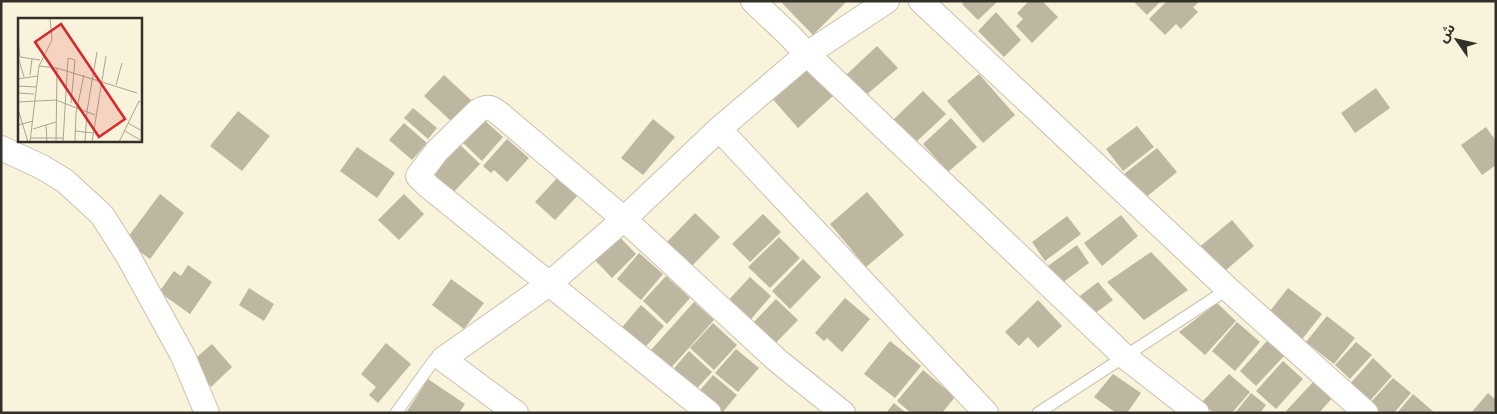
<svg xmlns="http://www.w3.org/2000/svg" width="1497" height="414" viewBox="0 0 1497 414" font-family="'Roboto Condensed','Noto Sans Arabic',sans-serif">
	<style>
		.building { fill: #bdb7a2 }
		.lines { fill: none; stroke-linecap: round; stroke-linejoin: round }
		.lane-casing { stroke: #c8c2ad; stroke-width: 13 }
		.street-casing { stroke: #c8c2ad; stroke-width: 26 }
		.lane { stroke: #fff; stroke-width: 11 }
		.street { stroke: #fff; stroke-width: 24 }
		.inset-road { fill: none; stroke: #a9a594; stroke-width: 1 }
		.view { fill: #d62828; fill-opacity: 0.15; stroke: #d62828; stroke-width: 2.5 }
		.inset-edge { fill: none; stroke: #323028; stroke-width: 2.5 }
	</style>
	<rect width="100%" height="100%" fill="#f9f3dc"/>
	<g class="building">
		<polygon points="780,1 844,1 845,3 813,35"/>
		<polygon points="964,1 998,1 978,20 962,4"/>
		<polygon points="1029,1 1042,1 1058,17 1032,43 1016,26 1023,19 1017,13"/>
		<polygon points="1136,1 1161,1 1147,15 1135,3"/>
		<polygon points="1167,1 1196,1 1198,3 1193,7 1198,12 1181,29 1176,24 1165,35 1149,19"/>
		<polygon points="996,12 1021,40 1004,57 978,31"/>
		<polygon points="877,46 898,68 865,96 845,76"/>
		<polygon points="806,64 834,95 798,128 770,96"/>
		<polygon points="979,74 1015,115 983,143 947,101"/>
		<polygon points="444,75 472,101 452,122 424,96"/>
		<polygon points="1376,88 1390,108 1355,133 1341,113"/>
		<polygon points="923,91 946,114 913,145 891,122"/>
		<polygon points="413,108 437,128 428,139 404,118"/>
		<polygon points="238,111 270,136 242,171 210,146"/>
		<polygon points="481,117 503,137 482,161 460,140"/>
		<polygon points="951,118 977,147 948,172 923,144"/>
		<polygon points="653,119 675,137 643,175 621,158"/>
		<polygon points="404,123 427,143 412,160 389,140"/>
		<polygon points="1137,126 1154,147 1123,171 1106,149"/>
		<polygon points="1486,127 1496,141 1496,165 1482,175 1461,145"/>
		<polygon points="507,139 529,158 507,182 494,170 491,173 483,166"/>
		<polygon points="455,140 480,164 449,197 424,173"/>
		<polygon points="357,147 395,173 377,198 340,171"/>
		<polygon points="1157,148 1177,172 1139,203 1119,178"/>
		<polygon points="558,177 578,195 555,220 535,202"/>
		<polygon points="867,192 904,235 866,267 830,224"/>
		<polygon points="160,194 184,213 150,259 125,241"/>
		<polygon points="404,194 424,214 399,240 378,220"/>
		<polygon points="695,213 720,237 689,269 664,245"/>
		<polygon points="763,214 781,232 750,262 732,244"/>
		<polygon points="1121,215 1138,236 1102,266 1084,243"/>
		<polygon points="1067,216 1081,234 1045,261 1032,242"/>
		<polygon points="1232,220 1254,246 1219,276 1197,249"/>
		<polygon points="613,230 636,254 612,278 589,254"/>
		<polygon points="779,237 800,258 770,288 748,267"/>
		<polygon points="1077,245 1089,263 1058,286 1045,268"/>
		<polygon points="1151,252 1188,290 1144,320 1107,282"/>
		<polygon points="639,253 663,274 641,300 617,279"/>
		<polygon points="803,259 821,277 790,309 772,291"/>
		<polygon points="188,265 212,282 190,314 159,292 174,271 181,276"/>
		<polygon points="666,276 690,298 667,324 643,301"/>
		<polygon points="750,277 771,296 746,325 724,305"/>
		<polygon points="451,279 484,303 464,329 432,305"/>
		<polygon points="1098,282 1113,300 1090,317 1076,299"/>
		<polygon points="249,288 274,304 264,321 239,305"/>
		<polygon points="1288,288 1322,314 1300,342 1266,316"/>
		<polygon points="845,298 870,319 842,352 827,338 824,341 815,333"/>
		<polygon points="776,299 798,320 771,348 749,327"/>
		<polygon points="1038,300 1062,326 1038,348 1028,337 1019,346 1005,332"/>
		<polygon points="694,302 714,320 670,369 650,351"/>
		<polygon points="1217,303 1236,321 1205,355 1179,332"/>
		<polygon points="641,305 664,326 641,352 618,332"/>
		<polygon points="1327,316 1355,338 1334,364 1306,342"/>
		<polygon points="1237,322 1260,342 1235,371 1212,351"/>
		<polygon points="713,323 737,345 714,370 690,348"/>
		<polygon points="890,341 921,366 895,398 864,374"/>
		<polygon points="1267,341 1284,356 1256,386 1240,371"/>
		<polygon points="1356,342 1372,355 1350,379 1335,365"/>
		<polygon points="386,343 411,364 378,403 369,395 376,387 361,374"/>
		<polygon points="212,344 232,367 211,387 190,363"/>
		<polygon points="736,349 759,368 738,392 715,373"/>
		<polygon points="689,351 712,372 691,395 669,374"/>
		<polygon points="1373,358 1392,376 1369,402 1349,385"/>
		<polygon points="1283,361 1303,379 1276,409 1256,391"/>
		<polygon points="923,370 955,397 942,413 911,413 897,401"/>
		<polygon points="1113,374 1141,393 1127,413 1116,413 1094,397"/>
		<polygon points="1229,374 1250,392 1232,413 1214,413 1201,403"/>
		<polygon points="713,375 737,395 722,413 717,413 696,395"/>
		<polygon points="1393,378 1411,393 1394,413 1381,413 1370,403"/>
		<polygon points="428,379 465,404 459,413 406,413"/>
		<polygon points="1315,380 1333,397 1319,413 1288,413 1286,411"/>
		<polygon points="1251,393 1266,405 1260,413 1235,413"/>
		<polygon points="1488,393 1496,400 1496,413 1471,413"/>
		<polygon points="1413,394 1435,413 1397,413"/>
		<polygon points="894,403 906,413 886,413"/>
	</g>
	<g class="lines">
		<g class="lane-casing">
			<g id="lane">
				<polyline points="396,413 434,360 443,359"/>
				<polyline points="1038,413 1228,289"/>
			</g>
		</g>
		<g class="street-casing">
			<g id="street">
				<polyline points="753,1 789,35 807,54 1124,356 1197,413"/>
				<polyline points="921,1 1228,289 1366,413"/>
				<polyline points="719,129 986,413"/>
				<polyline points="1,148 42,167 65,181 102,215 128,256 183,356 207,413"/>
				<polyline points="516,413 443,359 549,284 624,219 719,129 807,54 887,1"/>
				<path d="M709,413L428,186L418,176L437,151L478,111C489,105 493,108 501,115L624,219L778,361L843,413"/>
			</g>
		</g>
		<use href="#lane" class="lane"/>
		<use href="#street" class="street"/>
	</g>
	<g transform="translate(18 18)">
		<rect width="124" height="124" fill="#f9f3dc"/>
		<path class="inset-road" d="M0,23L2,39L22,42M0,39L6,59M21,48L39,50M12,57L14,41M0,61L19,58M98,67L104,45M0,68L18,69M0,75L16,76M0,84L38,82L77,97M0,91L10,124M110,105L124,113M0,107L15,103M28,107L29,124M15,111L38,104M57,113L75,115M107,113L124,123M13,120H45M12,124L21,48L34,22L32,0M38,124L39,50L119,75M45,124L50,40L57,42L53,85M57,124L58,95L66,57M67,124L69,93L79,34M74,124L88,38M101,124L121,83L124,85"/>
		<path class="view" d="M43,6L107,101L81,119L17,24Z"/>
		<rect width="124" height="124" class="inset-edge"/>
	</g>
	<rect width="1497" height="414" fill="none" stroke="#323028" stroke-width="5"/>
	<g transform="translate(1457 40) rotate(304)" stroke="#f9f3dc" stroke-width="4" paint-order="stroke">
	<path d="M0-4L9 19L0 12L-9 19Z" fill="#323028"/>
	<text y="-8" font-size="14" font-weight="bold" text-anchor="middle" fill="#323028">ش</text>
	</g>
</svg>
